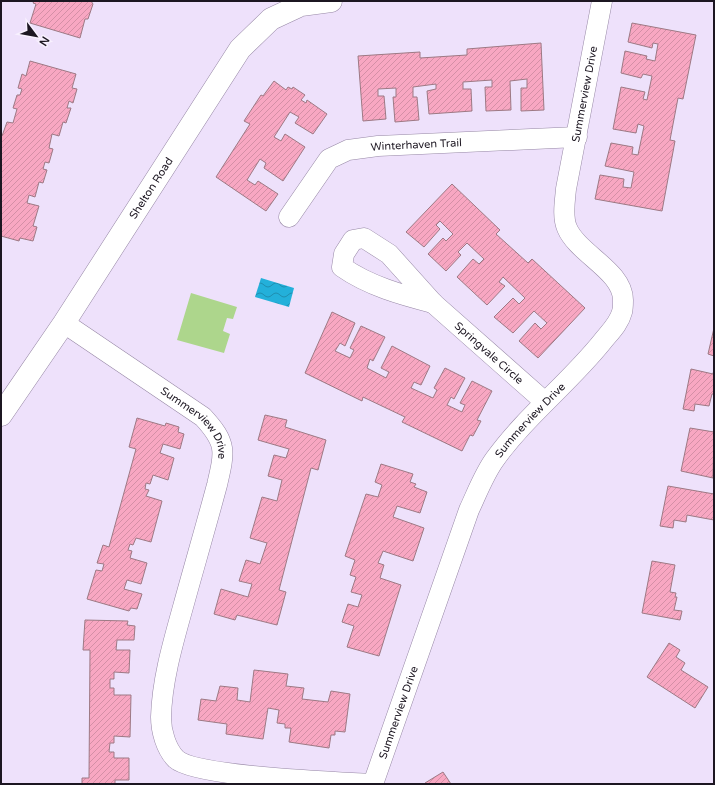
<svg xmlns="http://www.w3.org/2000/svg" width="715" height="785" viewBox="0 0 715 785" font-family="'Varela Round',sans-serif">
	<style>
		.garden { fill: #add68c }
		.water { fill: url(#water-waves) }
		.building { fill: url(#building-hatch); stroke: #9d7984 }
		.lines { fill: none; stroke-linecap: round; stroke-linejoin: round }
		.street-casing { stroke: #9687a5; stroke-width: 21 }
		.secondary-casing { stroke: #9687a5; stroke-width: 23 }
		.street { stroke: #fff; stroke-width: 20 }
		.secondary { stroke: #fff; stroke-width: 22 }
		.labels { text-anchor: middle; stroke-width: 3.5; stroke-linejoin: round; paint-order: stroke }
		.street-label { font-size: 11px; fill: #1c1621; stroke: #f8f1fe }
	</style>
	<defs>
		<pattern id="water-waves" width="16" height="10" patternUnits="userSpaceOnUse"><rect width="16" height="10" fill="#23b0da"/><path d="M0 5q4-4 8 0t8 0" fill="none" stroke="#1e8eb0"/></pattern>
		<pattern id="building-hatch" width="6" height="6" patternUnits="userSpaceOnUse"><rect width="6" height="6" fill="#f8a7c2"/><path d="M-1 1l2-2M0 6l6-6M5 7l2-2" fill="none" stroke="#d48fa6"/></pattern>
	</defs>
	<rect width="100%" height="100%" fill="#eee1fb"/>
	<polygon class="garden" points="191,293 237,307 233,319 227,318 223,331 230,334 224,353 177,340"/>
	<polygon class="water" points="261,278 294,288 289,307 255,297"/>
	<g class="building">
		<polygon points="34,1 91,1 93,4 88,19 85,19 80,38 30,23 36,4 33,3"/>
		<polygon points="632,23 696,35 683,99 678,98 670,140 675,141 662,211 595,199 600,175 624,179 623,187 631,188 634,172 605,166 611,143 633,147 632,154 638,155 644,126 638,124 636,133 613,129 621,87 645,92 643,99 647,100 652,76 643,74 641,78 621,73 625,51 647,56 646,59 655,61 658,44 653,43 652,48 628,42"/>
		<polygon points="541,43 544,110 521,111 521,88 527,88 527,79 510,81 511,110 486,111 485,87 492,87 492,80 463,82 463,89 471,89 472,111 429,114 427,91 436,89 436,84 413,87 413,97 417,97 419,120 395,122 393,97 396,97 396,88 378,89 378,96 384,96 386,119 363,121 358,56 420,52 420,58 467,55 467,49"/>
		<polygon points="30,61 76,74 72,88 77,89 73,103 69,101 67,108 71,108 66,123 63,122 59,136 52,134 49,148 53,149 49,163 45,162 43,169 47,170 43,183 39,182 35,197 29,195 27,203 39,206 33,226 37,227 33,241 20,238 19,241 1,236 1,136 2,136 7,122 13,123 17,109 13,108 17,95 20,95 22,89 18,88 22,74 26,76"/>
		<polygon points="274,81 286,90 288,87 292,89 293,87 305,95 301,100 306,103 307,100 327,114 313,134 295,123 299,117 290,112 274,137 281,141 285,134 305,147 283,181 264,168 266,163 260,159 247,180 255,185 258,181 278,194 266,211 216,177 250,124 244,121 261,95 263,96"/>
		<polygon points="452,184 500,230 496,234 528,263 532,259 585,308 538,358 519,341 535,323 541,329 547,323 534,311 513,333 494,317 513,298 519,304 525,298 503,277 499,282 505,286 487,305 457,277 473,259 479,264 484,259 467,243 458,252 461,255 446,271 428,254 443,238 446,241 453,234 440,221 436,225 440,229 424,247 406,232"/>
		<polygon points="332,312 355,323 345,346 340,343 335,351 350,358 354,350 350,348 361,326 385,337 373,361 370,359 367,368 386,378 389,372 381,368 392,346 430,366 421,385 414,382 411,388 433,398 437,390 434,388 445,368 465,378 454,399 451,397 447,405 462,412 465,405 460,403 472,381 492,391 477,420 481,421 473,436 470,435 462,451 402,422 405,417 363,397 362,401 305,373"/>
		<polygon points="714,328 714,356 708,354"/>
		<polygon points="691,369 713,374 714,369 714,394 712,394 709,406 695,404 694,411 683,409"/>
		<polygon points="265,415 287,420 285,427 326,440 318,470 311,468 279,590 286,592 277,625 237,615 235,620 214,614 221,589 248,597 252,584 239,581 246,560 260,564 267,543 250,538 262,497 277,501 282,480 268,476 274,455 286,458 289,449 258,440"/>
		<polygon points="137,418 165,426 166,423 179,427 178,432 184,434 180,449 163,444 160,453 174,458 168,480 153,475 150,484 146,483 145,489 149,490 146,496 162,501 151,542 136,538 133,545 130,544 128,550 132,551 130,558 147,563 141,584 127,580 124,589 142,594 137,609 131,608 129,611 87,599 96,570 102,571 104,564 97,563 103,545 109,547 136,449 129,447"/>
		<polygon points="690,428 714,432 713,478 681,471"/>
		<polygon points="381,464 413,474 410,482 416,484 414,487 427,492 420,513 397,506 393,517 424,528 413,561 383,551 378,563 384,565 380,578 401,585 379,656 347,647 354,626 342,622 348,604 358,607 362,595 351,592 356,577 350,575 355,560 345,556 366,494 378,497 382,485 375,482"/>
		<polygon points="668,486 714,494 714,520 687,515 686,522 674,520 673,528 660,526"/>
		<polygon points="652,561 675,565 670,592 676,593 675,597 677,597 674,610 682,611 680,620 642,613"/>
		<polygon points="85,620 128,621 127,625 135,626 134,640 117,640 116,650 130,650 129,673 114,672 114,679 110,679 110,688 114,688 114,695 131,695 130,737 114,736 114,743 110,743 109,752 114,752 114,758 129,758 129,780 115,780 115,784 82,784 82,778 89,778 90,650 83,650"/>
		<polygon points="669,643 680,650 676,657 685,663 681,670 708,687 695,708 647,677"/>
		<polygon points="254,670 288,674 286,686 304,688 302,699 328,702 331,691 350,694 345,732 335,731 335,735 331,735 329,748 289,742 291,728 285,728 285,724 277,723 279,710 268,708 263,739 226,734 227,724 198,720 201,699 216,701 220,686 238,688 237,700 250,702"/>
		<polygon points="443,772 451,784 425,784 425,783"/>
	</g>
	<g class="lines">
		<g class="street-casing">
			<g id="street">
				<path id="s1" d="M289,217L329,159L348,150L378,146L577,137"/>
				<path d="M364,238L389,254L433,303C402,295 369,286 342,267L344,254L353,240Z"/>
				<path id="s2" d="M433,303L545,402"/>
				<path id="s3" d="M64,323L203,417C227,443 225,451 217,485C206,526 194,567 183,607C173,643 162,680 161,717C161,731 166,749 176,759C196,777 339,782 373,784"/>
				<path id="s4" d="M373,784L469,510C477,493 484,474 495,459C526,416 569,383 602,342C609,333 619,324 622,312C623,309 623,304 623,300C623,271 578,254 567,228C562,216 565,201 566,189L602,1"/>
			</g>
		</g>
		<g class="secondary-casing">
			<g id="secondary">
				<path id="s5" d="M1,415L64,323L240,49L271,19L301,5L331,1"/>
			</g>
		</g>
		<use href="#street" class="street"/>
		<use href="#secondary" class="secondary"/>
	</g>
	<g class="labels">
		<g class="street-label">
			<text dy="4" stroke="none"><textPath href="#s4" startOffset="784">Summerview Drive</textPath></text>
			<text dy="4" stroke="none"><textPath href="#s1" startOffset="160">Winterhaven Trail</textPath></text>
			<text dy="4" stroke="none"><textPath href="#s5" startOffset="272">Shelton Road</textPath></text>
			<text dy="4" stroke="none"><textPath href="#s2" startOffset="75">Springvale Circle</textPath></text>
			<text dy="4" stroke="none"><textPath href="#s4" startOffset="400">Summerview Drive</textPath></text>
			<text dy="4" stroke="none"><textPath href="#s3" startOffset="167">Summerview Drive</textPath></text>
			<text dy="4" stroke="none"><textPath href="#s4" startOffset="76">Summerview Drive</textPath></text>
		</g>
	</g>
	<rect width="715" height="785" fill="none" stroke="#1c1621" stroke-width="4"/>
	<g transform="translate(36 36) rotate(122)" stroke="#f8f1fe" stroke-width="3" paint-order="stroke">
	<path d="M0-3L7 15L0 10L-7 15Z" fill="#1c1621"/>
	<text y="-6" font-size="11" font-weight="bold" text-anchor="middle" fill="#1c1621">N</text>
	</g>
</svg>
